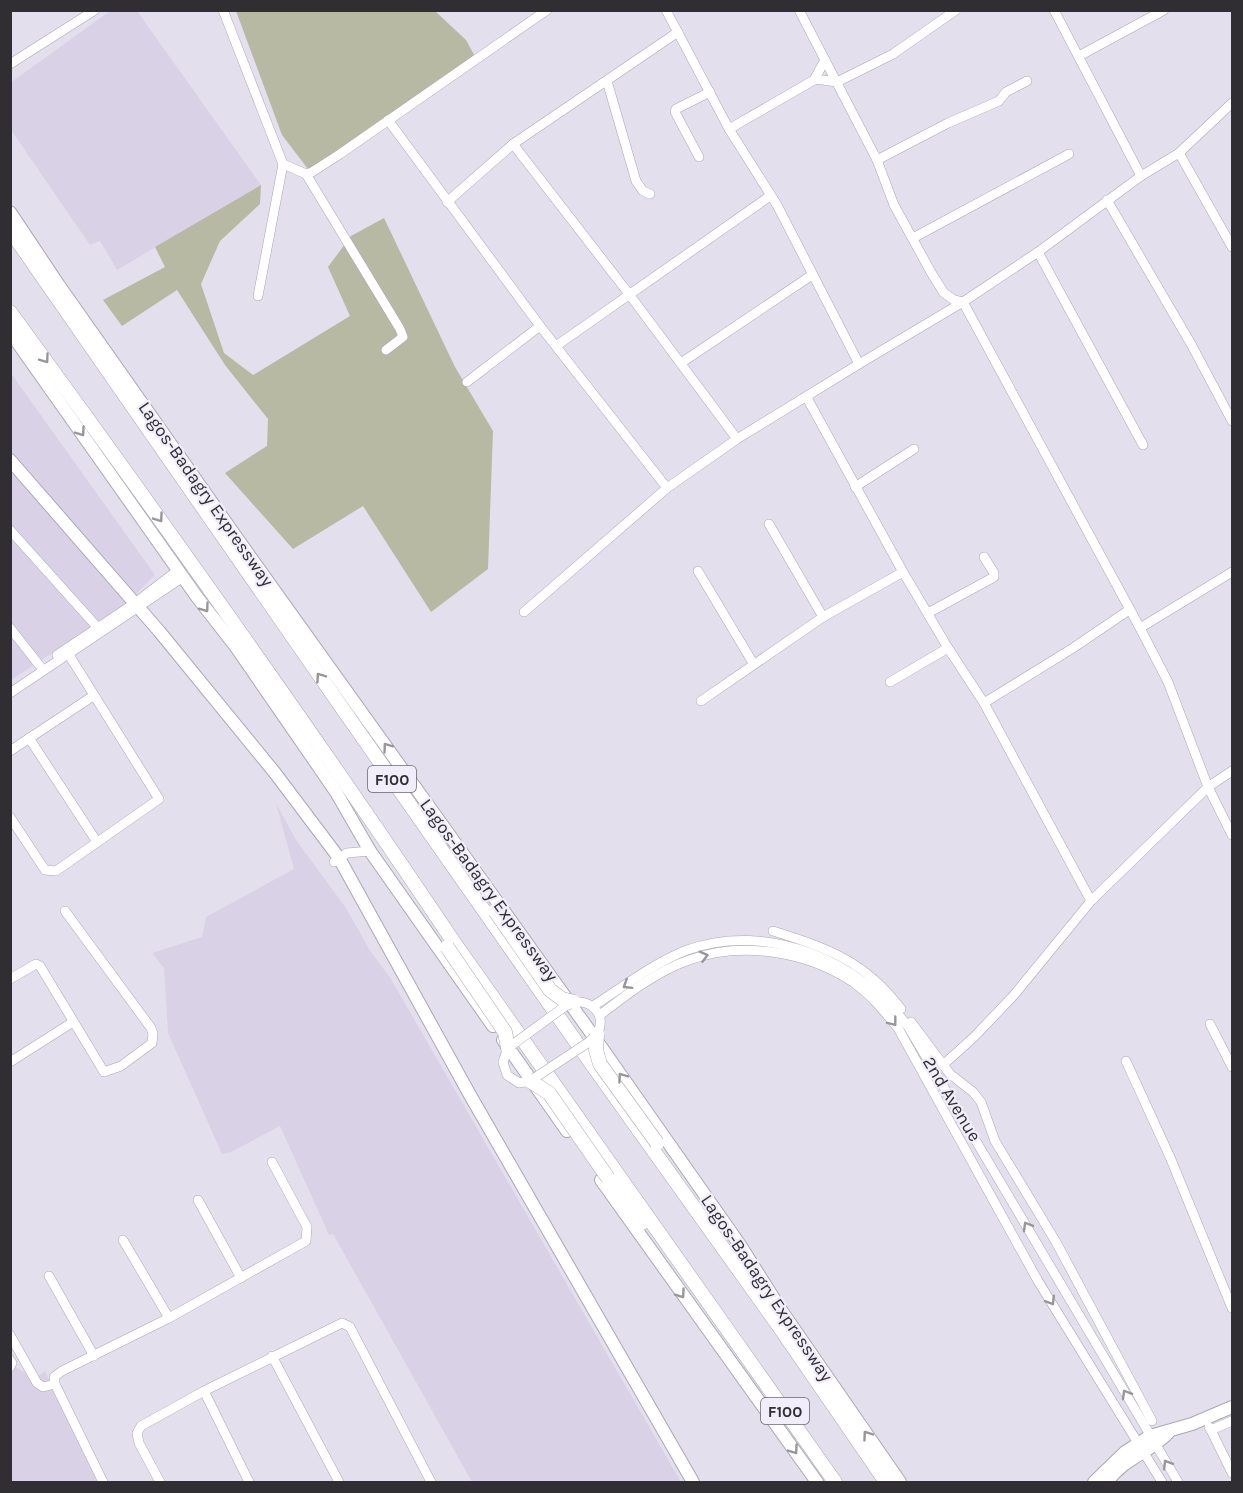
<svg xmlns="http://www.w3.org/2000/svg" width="1243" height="1493" viewBox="0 0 1243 1493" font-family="Karla,sans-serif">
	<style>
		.built { fill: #d9d2e6 }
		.green { fill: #b7b9a2 }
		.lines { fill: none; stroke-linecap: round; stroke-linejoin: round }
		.minor-casing { stroke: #aba7b3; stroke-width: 10 }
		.major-casing { stroke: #aba7b3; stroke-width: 14 }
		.highway-casing { stroke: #aba7b3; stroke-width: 15 }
		.minor { stroke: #fff; stroke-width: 9 }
		.major { stroke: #fff; stroke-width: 12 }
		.highway { stroke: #fff; stroke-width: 14 }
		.minor-bridge-casing { stroke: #aba7b3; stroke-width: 10; stroke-linecap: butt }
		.highway-bridge-casing { stroke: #aba7b3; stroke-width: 15; stroke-linecap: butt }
		.minor-bridge { stroke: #fff; stroke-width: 9 }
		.highway-bridge { stroke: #fff; stroke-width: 14 }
		.oneway { stroke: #989699 }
		.labels { text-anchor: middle; stroke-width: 4.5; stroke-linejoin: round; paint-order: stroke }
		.shield { fill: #f1edfa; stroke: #6a676f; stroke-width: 1.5 }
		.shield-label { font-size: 16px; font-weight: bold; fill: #302e33 }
		.street-label { font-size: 18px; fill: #302e33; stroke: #f1edfa }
	</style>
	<rect width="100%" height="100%" fill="#e4dfed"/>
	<g class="built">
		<polygon points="110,11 137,11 261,185 117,270 100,241 90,245 11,130 10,83"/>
		<polygon points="10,372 155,575 125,605 11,680"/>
		<polygon points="276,803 296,840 346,908 369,949 391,979 681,1482 472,1482 333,1234 329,1235 280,1126 231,1152 222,1154 168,1033 164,968 152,953 202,937 206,917 294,869"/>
		<polygon points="13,1366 36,1378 45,1371 97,1482 11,1482 10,1367"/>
	</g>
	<g class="green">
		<polygon points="236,11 435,11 466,40 478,62 393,120 308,169 282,135"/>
		<polygon points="261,185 260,204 220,241 201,284 224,353 253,375 350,316 328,267 351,236 384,218 455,367 493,431 488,569 431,612 363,506 293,549 225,473 267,446 268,419 225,365 177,290 122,326 103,300 165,267 155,247"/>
	</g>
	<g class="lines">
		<g class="minor-casing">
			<g id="minor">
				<polyline points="223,10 283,164 306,174 312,172 340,154 547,10"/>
				<polyline points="799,10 877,160 894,205 932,274 944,293 954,300 963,302 1140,628 1168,682 1208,787 1232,835"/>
				<polyline points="1054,10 1141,176"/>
				<polyline points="1079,56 1164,10"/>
				<polyline points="10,64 95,10"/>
				<polyline points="815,79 837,82 893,54 956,10"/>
				<polyline points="607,81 636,181 643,191 650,194"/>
				<polyline points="388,120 540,326 667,488"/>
				<polyline points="729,129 814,80 825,60"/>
				<polyline points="513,144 629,294 737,439"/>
				<polyline points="1179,153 1232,247"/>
				<polyline points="699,157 675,112 676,109 710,92"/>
				<polyline points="877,160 948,123 999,101 1006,92 1027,81"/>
				<polyline points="306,174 400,329 403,337 386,350"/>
				<polyline points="1107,200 1191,344 1232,421"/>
				<polyline points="447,202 513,144 678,32"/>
				<polyline points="913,238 1069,154"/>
				<polyline points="1038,252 1143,445"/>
				<polyline points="258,296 283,164"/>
				<polyline points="556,346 770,196"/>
				<polyline points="681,363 812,275"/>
				<polyline points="859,364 963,302 1038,252 1141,176 1179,153 1232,103"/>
				<polyline points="467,382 540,326"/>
				<polyline points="855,487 914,449"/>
				<polyline points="769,524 823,617"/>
				<polyline points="10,530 98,628"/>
				<polyline points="698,571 753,663"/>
				<polyline points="903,572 948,648 984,703 1091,901"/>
				<polyline points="524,612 667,488 737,439 859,364 777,205 729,129 666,10"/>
				<polyline points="928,613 994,577 994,573 984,557"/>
				<polyline points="10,628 40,666"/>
				<polyline points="1140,628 1232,572"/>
				<polyline points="57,655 135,603 178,570"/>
				<polyline points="890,682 948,648"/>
				<polyline points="10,693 183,577"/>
				<polyline points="701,701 823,617 903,572 807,398"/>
				<polyline points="984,703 1073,648 1129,610"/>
				<polyline points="29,738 97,842"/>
				<polyline points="10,751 93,696"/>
				<polyline points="10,817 45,870 56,871 159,799 69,655"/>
				<polyline points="334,862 347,853 370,851"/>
				<path d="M773,931C827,948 865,961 901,1009"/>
				<polyline points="10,979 36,964 40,966 104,1072 121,1066 152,1043 153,1034 151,1028 65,911"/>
				<path d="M574,1002C593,1000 607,1016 597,1034"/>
				<path d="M593,1006C623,987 654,963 687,950C768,921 861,961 909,1028L1178,1482"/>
				<path d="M600,1015C626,995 657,971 689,960C742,941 806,951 853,982C871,995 884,1011 898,1028L1038,1281L1162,1482"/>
				<polyline points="911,1022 950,1074 973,1092 981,1102 995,1141 1056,1242 1152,1421"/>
				<polyline points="1210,1024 1232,1067"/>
				<polyline points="508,1048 503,1062 507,1075 519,1083 530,1081"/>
				<polyline points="1126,1061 1170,1157 1232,1308"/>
				<polyline points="10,1062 73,1022"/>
				<polyline points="943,1065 974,1037 1014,995 1091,901 1208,787 1232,771"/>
				<polyline points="198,1200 241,1278"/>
				<polyline points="123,1240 169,1318"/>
				<polyline points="49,1276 94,1356"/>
				<polyline points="10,1335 37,1383 43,1387 55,1384"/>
				<polyline points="272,1356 339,1482"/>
				<polyline points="10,1360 12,1363 10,1367"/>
				<polyline points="204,1391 249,1482"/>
				<polyline points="1209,1427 1211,1430 1232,1421"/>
				<polyline points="1211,1430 1232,1473"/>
				<polyline points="103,1482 55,1384 54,1377 62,1371 169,1318 306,1241 307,1227 272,1162"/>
				<polyline points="160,1482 139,1443 137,1433 141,1426 204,1391 342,1323 350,1327 431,1482"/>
			</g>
		</g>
		<g class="major-casing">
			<g id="major">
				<polyline points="10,212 58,284 239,541 604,1051 740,1245 783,1313 900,1482"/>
				<polyline points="10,332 197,597 236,647 336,792 370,851 493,1026"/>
				<polyline points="10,460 159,631 275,773 339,858 470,1095 693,1482"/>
				<polyline points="503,1040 567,1131"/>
				<path d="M601,1180C673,1281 745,1381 817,1482"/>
				<polyline points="1094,1482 1125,1452 1150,1436 1192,1424 1232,1407"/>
				<path d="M1107,1482C1125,1457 1149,1454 1169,1432"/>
			</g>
		</g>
		<g class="highway-casing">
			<g id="highway">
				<polyline points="10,230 340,705 588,1059 778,1325 886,1482"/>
				<path d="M10,312C161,519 310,728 453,941L835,1482"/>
				<polyline points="608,1178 642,1223"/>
			</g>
		</g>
		<use href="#minor" class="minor"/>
		<use href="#major" class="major"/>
		<use href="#highway" class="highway"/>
		<g class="minor-bridge-casing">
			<g id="minor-bridge">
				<polyline points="508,1048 564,1007 574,1002"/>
				<polyline points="530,1081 589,1042 597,1034"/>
			</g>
		</g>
		<g class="highway-bridge-casing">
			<g id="highway-bridge">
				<polyline points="495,911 550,990 562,999 574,1002"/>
				<polyline points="447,947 505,1032 508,1048"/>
				<polyline points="597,1034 596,1050 600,1064 657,1143"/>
				<polyline points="530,1081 549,1093 608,1178"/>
			</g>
		</g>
		<use href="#minor-bridge" class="minor-bridge"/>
		<use href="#highway-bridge" class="highway-bridge"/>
	</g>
	<defs><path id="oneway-chevron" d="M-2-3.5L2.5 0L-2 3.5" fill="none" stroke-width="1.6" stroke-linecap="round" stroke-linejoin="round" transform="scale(1.5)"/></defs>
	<g class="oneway">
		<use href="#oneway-chevron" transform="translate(45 359) rotate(54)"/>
		<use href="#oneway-chevron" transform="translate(81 432) rotate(55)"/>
		<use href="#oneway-chevron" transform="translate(159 518) rotate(55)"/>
		<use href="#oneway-chevron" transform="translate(205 608) rotate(54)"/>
		<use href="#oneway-chevron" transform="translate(320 677) rotate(-125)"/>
		<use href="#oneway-chevron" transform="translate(387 747) rotate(-126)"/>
		<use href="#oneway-chevron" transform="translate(704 956) rotate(-15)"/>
		<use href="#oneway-chevron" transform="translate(627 985) rotate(148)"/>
		<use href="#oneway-chevron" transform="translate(893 1022) rotate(52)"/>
		<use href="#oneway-chevron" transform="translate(622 1077) rotate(-125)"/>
		<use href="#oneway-chevron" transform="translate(1027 1226) rotate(-120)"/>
		<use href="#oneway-chevron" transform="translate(681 1294) rotate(55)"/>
		<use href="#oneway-chevron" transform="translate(1051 1301) rotate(58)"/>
		<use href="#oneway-chevron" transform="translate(1126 1394) rotate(-120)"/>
		<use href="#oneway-chevron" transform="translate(867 1435) rotate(-125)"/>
		<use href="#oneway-chevron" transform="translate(794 1450) rotate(55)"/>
		<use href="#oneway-chevron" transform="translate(1167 1464) rotate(-121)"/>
	</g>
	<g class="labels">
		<g class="shield">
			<rect x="368" y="766" width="48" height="26" rx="4.5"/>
			<rect x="761" y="1398" width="48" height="26" rx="4.5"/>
		</g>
		<g class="shield-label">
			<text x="392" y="785">F100</text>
			<text x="785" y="1417">F100</text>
		</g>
		<g class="street-label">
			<text transform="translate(206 494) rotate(55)" y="6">Lagos-Badagry Expressway</text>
			<text transform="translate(489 890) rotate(54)" y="6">Lagos-Badagry Expressway</text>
			<text transform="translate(952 1099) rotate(59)" y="6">2nd Avenue</text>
			<text transform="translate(767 1288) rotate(56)" y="6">Lagos-Badagry Expressway</text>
		</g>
	</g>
	<rect width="1243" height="1493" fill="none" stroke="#302e33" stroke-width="24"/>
</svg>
